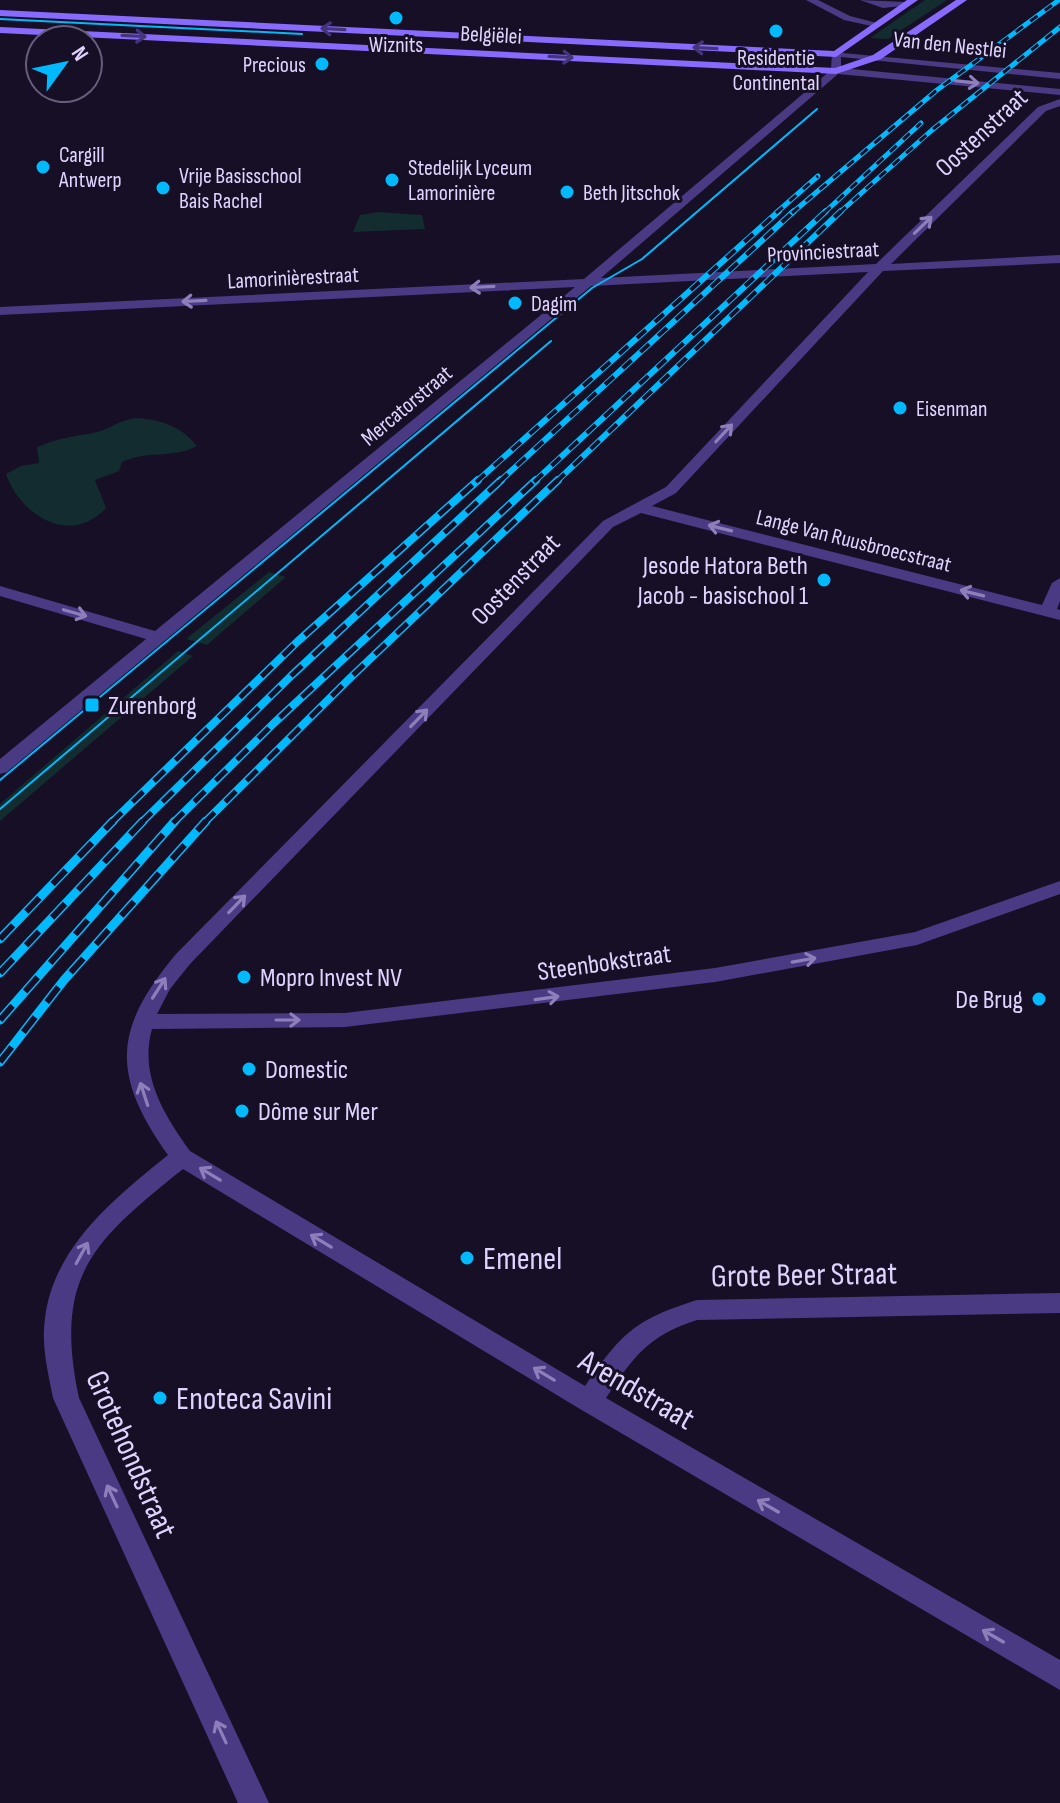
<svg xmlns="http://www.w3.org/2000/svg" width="1060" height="1803" viewBox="0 0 1060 1803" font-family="'Sofia Sans Condensed',sans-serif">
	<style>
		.green { fill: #122c2f }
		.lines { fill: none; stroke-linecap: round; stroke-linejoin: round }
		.street { fill: #4a3a84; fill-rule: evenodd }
		.secondary { fill: #886bfe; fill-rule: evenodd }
		.tram { stroke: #01b9fd; stroke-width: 2 }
		.rail-far3-casing { stroke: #01b9fd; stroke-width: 5 }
		.rail-far2-casing { stroke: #01b9fd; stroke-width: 6 }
		.rail-far1-casing { stroke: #01b9fd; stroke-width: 8 }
		.rail-casing { stroke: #01b9fd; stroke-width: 9 }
		.rail-far3 { stroke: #170f26; stroke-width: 3; stroke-dasharray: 9; stroke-linecap: butt }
		.rail-far2 { stroke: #170f26; stroke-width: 4; stroke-dasharray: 12; stroke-linecap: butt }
		.rail-far1 { stroke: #170f26; stroke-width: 5; stroke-dasharray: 15; stroke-linecap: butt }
		.rail { stroke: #170f26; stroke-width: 6; stroke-dasharray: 19; stroke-linecap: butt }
		.oneway { stroke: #44347c }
		.oneway2 { stroke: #8e7fbb }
		.poi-dot { fill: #01b9fd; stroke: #170f26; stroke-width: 3 }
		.labels { text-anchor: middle; stroke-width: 6; stroke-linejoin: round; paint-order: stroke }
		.far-street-label { font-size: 22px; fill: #e0d4ff; stroke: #170f26 }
		.far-poi-label { font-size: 22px; fill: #e0d4ff; stroke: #170f26; text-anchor: start }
		.street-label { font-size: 26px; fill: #e0d4ff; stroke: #170f26 }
		.poi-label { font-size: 26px; fill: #e0d4ff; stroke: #170f26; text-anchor: start }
		.near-poi-label { font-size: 32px; fill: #e0d4ff; stroke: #170f26; text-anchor: start }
		.near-street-label { font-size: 32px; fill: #e0d4ff; stroke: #170f26 }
	</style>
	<rect width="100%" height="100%" fill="#170f26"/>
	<g class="green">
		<polygon points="925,0 947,0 888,39 870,38"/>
		<polygon points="378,212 422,215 425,229 353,232 360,215"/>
		<path d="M135,418C160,419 181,426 197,446C173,459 147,450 122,462L119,471L95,480L106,508C70,547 20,515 6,474L21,466L39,463L37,447C60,438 69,437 93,433C107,431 119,420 135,418Z"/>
		<polygon points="269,572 286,577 207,645 186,639"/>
		<polygon points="178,651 193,656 0,821 0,804"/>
	</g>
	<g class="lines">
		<g class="street">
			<polygon points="806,0 818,0 850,16 881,24 876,27 844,20"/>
			<polygon points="860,0 905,2 910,5 883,8"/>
			<path d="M832,52L1060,73V79L841,57V68L1060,89V95L838,74L601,278L876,264L1038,107L1060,99V106L1046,111L891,264L1060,255V263L883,271L676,493L652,506L1042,605L1052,583L1060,578V601L1057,609L1060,610V620L641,513L613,527L190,964L170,989L157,1014L345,1013L715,968L915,932L1060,881V894L917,945L715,982L345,1027L152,1029C139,1075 164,1115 190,1151L585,1386C622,1333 634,1320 697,1300L1060,1293V1313L697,1320C649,1335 633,1357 606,1398L1060,1660V1690L580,1409L183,1169C93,1241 53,1276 79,1398L269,1803H238L53,1398C48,1372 41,1345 45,1318C54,1246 115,1198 168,1155C111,1075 113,1029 176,954L603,521L666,487L868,272L591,286L7,772L0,774V759L146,639L0,596V586L155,631L575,287L0,315V307L584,279L831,70Z"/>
		</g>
		<g class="secondary">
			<polygon points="907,0 918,0 836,57 0,16 0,10 834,51"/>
			<polygon points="956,0 967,0 881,59 836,74 0,33 0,27 835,68 873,55"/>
		</g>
		<g class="tram">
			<polyline points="0,19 302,34"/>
			<polyline points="0,780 592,288 642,259 817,109"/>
			<polyline points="0,809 551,341"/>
		</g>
		<g class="rail-far3-casing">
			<g id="rail-far3">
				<polyline points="776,213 818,176"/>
				<polyline points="792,213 937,90 1059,0"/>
				<polyline points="824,213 921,123"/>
				<polyline points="839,213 932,130 1060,27"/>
			</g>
		</g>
		<g class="rail-far2-casing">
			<g id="rail-far2">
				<polyline points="476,482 779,211"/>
				<polyline points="499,482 794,211"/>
				<polyline points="534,482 826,211"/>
				<polyline points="556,482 841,211"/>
			</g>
		</g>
		<g class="rail-far1-casing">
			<g id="rail-far1">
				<polyline points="111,823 297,642 478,480"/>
				<polyline points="141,823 291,676 501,480"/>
				<polyline points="173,823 274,723 536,480"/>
				<polyline points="204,823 348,680 558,480"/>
			</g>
		</g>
		<g class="rail-casing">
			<g id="rail">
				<polyline points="0,939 113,821"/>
				<polyline points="0,973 143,821"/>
				<polyline points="0,1020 175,821"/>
				<polyline points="0,1062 64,980 206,821"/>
			</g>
		</g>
		<use href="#rail-far3" class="rail-far3"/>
		<use href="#rail-far2" class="rail-far2"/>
		<use href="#rail-far1" class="rail-far1"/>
		<use href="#rail" class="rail"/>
	</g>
	<defs><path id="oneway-shaft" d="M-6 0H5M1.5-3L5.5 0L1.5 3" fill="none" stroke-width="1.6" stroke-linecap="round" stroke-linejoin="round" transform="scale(2)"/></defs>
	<g class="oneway">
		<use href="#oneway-shaft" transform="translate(333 29) rotate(-177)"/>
		<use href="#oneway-shaft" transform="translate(134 36) rotate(3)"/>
		<use href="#oneway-shaft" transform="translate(705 48) rotate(-177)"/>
		<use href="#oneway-shaft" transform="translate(561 57) rotate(3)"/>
	</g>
	<g class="oneway2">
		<use href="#oneway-shaft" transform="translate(967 82) rotate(6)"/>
		<use href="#oneway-shaft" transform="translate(923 225) rotate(-44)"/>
		<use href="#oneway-shaft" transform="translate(482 287) rotate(177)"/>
		<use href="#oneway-shaft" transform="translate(194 301) rotate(177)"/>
		<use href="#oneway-shaft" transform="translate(724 433) rotate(-47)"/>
		<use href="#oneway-shaft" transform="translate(720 528) rotate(-166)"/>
		<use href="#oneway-shaft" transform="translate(972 593) rotate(-166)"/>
		<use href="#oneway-shaft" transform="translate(75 613) rotate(16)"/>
		<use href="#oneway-shaft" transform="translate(419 718) rotate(-46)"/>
		<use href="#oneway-shaft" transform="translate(237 904) rotate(-46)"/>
		<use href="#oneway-shaft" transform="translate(804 960) rotate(-10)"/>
		<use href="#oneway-shaft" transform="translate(159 988) rotate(-57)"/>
		<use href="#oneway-shaft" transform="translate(547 998) rotate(-8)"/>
		<use href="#oneway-shaft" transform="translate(288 1020)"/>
		<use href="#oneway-shaft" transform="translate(144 1094) rotate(-108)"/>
		<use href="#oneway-shaft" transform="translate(210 1174) rotate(-149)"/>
		<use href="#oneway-shaft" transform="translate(321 1241) rotate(-149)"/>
		<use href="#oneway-shaft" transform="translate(82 1253) rotate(-61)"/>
		<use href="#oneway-shaft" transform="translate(544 1374) rotate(-149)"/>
		<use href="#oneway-shaft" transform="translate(112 1496) rotate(-115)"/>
		<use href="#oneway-shaft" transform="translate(768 1506) rotate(-150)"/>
		<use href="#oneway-shaft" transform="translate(993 1636) rotate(-150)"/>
		<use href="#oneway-shaft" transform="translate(221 1732) rotate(-115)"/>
	</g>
	<g class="poi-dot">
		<circle cx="396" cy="18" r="8"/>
		<circle cx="776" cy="31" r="8"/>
		<circle cx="322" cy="64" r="8"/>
		<circle cx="43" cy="167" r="8"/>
		<circle cx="392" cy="180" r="8"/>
		<circle cx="163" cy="188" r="8"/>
		<circle cx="567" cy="192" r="8"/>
		<circle cx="515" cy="303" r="8"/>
		<circle cx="900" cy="408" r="8"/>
		<circle cx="824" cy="580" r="8"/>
		<rect x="84" y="697" width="16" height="16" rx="4"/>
		<circle cx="244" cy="977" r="8"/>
		<circle cx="1039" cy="999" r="8"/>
		<circle cx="249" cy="1069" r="8"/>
		<circle cx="242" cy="1111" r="8"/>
		<circle cx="467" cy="1258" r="8"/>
		<circle cx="160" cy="1398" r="8"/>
	</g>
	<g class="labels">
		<g class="far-street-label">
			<text transform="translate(491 34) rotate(3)" y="8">Belgiëlei</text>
			<text transform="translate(950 44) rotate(6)" y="8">Van den Nestlei</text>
			<text transform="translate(823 251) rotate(-3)" y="8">Provinciestraat</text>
			<text transform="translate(293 277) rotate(-3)" y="8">Lamorinièrestraat</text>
			<text transform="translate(406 405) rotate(-40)" y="8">Mercatorstraat</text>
			<text transform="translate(854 540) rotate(14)" y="8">Lange Van Ruusbroecstraat</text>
		</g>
		<g class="far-poi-label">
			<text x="396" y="52" text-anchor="middle">Wiznits</text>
			<text x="776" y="65" text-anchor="middle">Residentie<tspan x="776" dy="25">Continental</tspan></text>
			<text x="306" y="72" text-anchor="end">Precious</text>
			<text x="59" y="162">Cargill<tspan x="59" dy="25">Antwerp</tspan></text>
			<text x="408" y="175">Stedelijk Lyceum<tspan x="408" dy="25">Lamorinière</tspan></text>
			<text x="179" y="183">Vrije Basisschool<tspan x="179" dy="25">Bais Rachel</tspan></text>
			<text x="583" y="200">Beth Jitschok</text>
			<text x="531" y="311">Dagim</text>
			<text x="916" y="416">Eisenman</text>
		</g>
		<g class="street-label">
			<text transform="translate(981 132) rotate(-43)" y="9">Oostenstraat</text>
			<text transform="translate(515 579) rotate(-46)" y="9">Oostenstraat</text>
			<text transform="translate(604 962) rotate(-8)" y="9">Steenbokstraat</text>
		</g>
		<g class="poi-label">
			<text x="808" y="574" text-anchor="end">Jesode Hatora Beth<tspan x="808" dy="30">Jacob - basischool 1</tspan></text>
			<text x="108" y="714">Zurenborg</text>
			<text x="260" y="986">Mopro Invest NV</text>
			<text x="1023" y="1008" text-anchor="end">De Brug</text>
			<text x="265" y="1078">Domestic</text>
			<text x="258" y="1120">Dôme sur Mer</text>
		</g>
		<g class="near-poi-label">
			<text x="483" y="1269">Emenel</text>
			<text x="176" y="1409">Enoteca Savini</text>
		</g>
		<g class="near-street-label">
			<text transform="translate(804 1274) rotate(-1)" y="11">Grote Beer Straat</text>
			<text transform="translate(637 1389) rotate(30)" y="11">Arendstraat</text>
			<text transform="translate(132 1454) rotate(66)" y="11">Grotehondstraat</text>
		</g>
	</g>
	<g transform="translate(64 64) rotate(57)"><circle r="38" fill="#170f26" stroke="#675e7d" stroke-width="2"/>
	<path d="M0-6L14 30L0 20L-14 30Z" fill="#01b9fd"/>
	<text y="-12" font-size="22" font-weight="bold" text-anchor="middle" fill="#e0d4ff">N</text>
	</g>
</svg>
